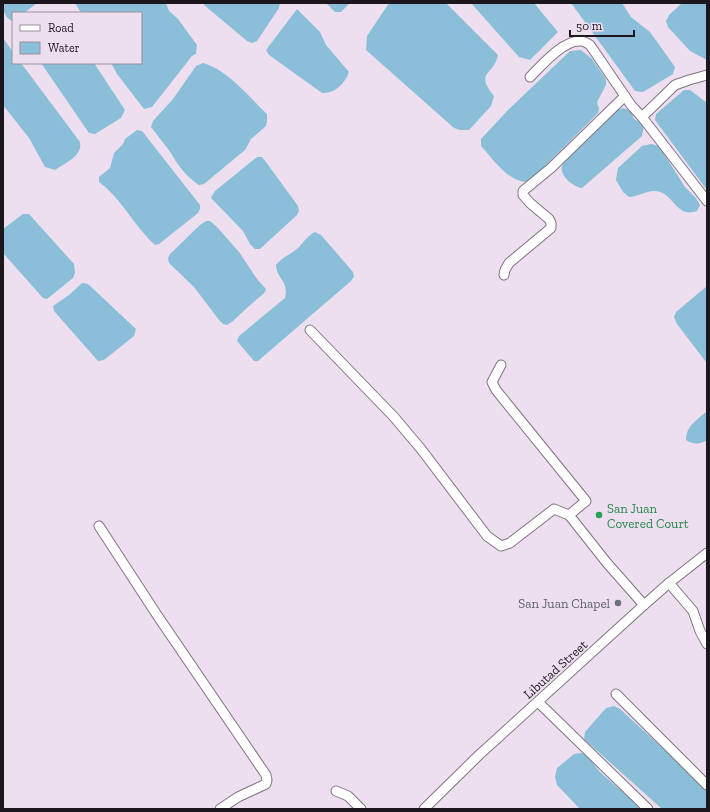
<svg xmlns="http://www.w3.org/2000/svg" width="710" height="812" viewBox="0 0 710 812" font-family="'Zilla Slab',serif">
	<style>
		.water { fill: #8bbfd9 }
		.lines { fill: none; stroke-linecap: round; stroke-linejoin: round }
		.street-casing { stroke: #807382; stroke-width: 11 }
		.street { stroke: #fff; stroke-width: 9 }
		.leisure-dot { fill: #2e9e5b; stroke: #eedff0; stroke-width: 1.5 }
		.worship-dot { fill: #6b7280; stroke: #eedff0; stroke-width: 1.5 }
		.labels { text-anchor: middle; stroke-width: 3.5; stroke-linejoin: round; paint-order: stroke }
		.leisure-label { font-size: 13px; fill: #27864d; stroke: #eedff0; text-anchor: start }
		.worship-label { font-size: 13px; fill: #5b616d; stroke: #eedff0; text-anchor: end }
		.street-label { font-size: 13px; fill: #1c171d; stroke: #eedff0 }
	</style>
	<rect width="100%" height="100%" fill="#eedff0"/>
	<g class="water">
		<path d="M3,3H37L24,13H13V22C5,17 3,12 3,3Z"/>
		<polygon points="75,3 166,3 169,11 178,19 197,45 196,54 192,56 152,107 144,109 117,74 111,63 141,63 141,13 81,13"/>
		<polygon points="205,3 280,3 279,8 257,41 252,43 247,41 204,5"/>
		<polygon points="326,3 350,3 341,12 335,12"/>
		<path d="M389,3H446L498,55C494,76 474,71 494,96L491,106L469,130H460L454,128L366,50L367,36Z"/>
		<polygon points="471,3 534,3 558,32 530,60 519,57"/>
		<polygon points="571,3 622,3 631,17 650,32 675,67 673,74 643,92 635,91"/>
		<polygon points="682,3 707,3 707,60 690,51 668,27 666,21 669,15"/>
		<path d="M297,9L320,32L326,45L349,72C345,84 334,94 322,93L269,55L266,50Z"/>
		<path d="M3,38L13,52V63H21L80,142C83,156 65,163 55,170L45,167L29,138L3,105Z"/>
		<path d="M581,50L592,59L606,79V85L597,102L599,109L598,113L532,179L527,182C508,182 493,159 481,146V139L508,110L570,51Z"/>
		<polygon points="41,63 94,63 125,110 121,118 95,134 89,133"/>
		<path d="M203,63C228,70 248,96 267,114V121L266,126L251,139L245,150L204,184L199,185C188,178 177,165 171,153L151,127L153,121L173,99L196,66Z"/>
		<polygon points="684,90 690,90 707,103 707,190 655,120 656,114"/>
		<path d="M623,108C630,110 632,113 634,119L644,125L642,136L582,188C572,187 557,173 563,164L617,110Z"/>
		<path d="M137,130L142,131L200,205V209L198,213L159,244L155,245C134,226 122,199 99,182V177L110,168L114,153L123,144L125,139Z"/>
		<path d="M651,144L659,146L685,187L696,198L700,205L697,211C675,219 674,191 654,191C645,191 638,197 629,197L623,192L616,180L618,168L642,146Z"/>
		<polygon points="257,157 262,157 266,162 298,206 299,211 297,215 260,249 255,249 250,244 243,231 211,198 215,191"/>
		<polygon points="23,214 29,214 74,264 75,273 73,278 47,299 43,298 3,253 3,229"/>
		<polygon points="206,221 210,221 217,227 239,252 257,279 266,289 265,292 262,295 248,307 233,321 227,325 223,324 219,320 194,287 169,263 168,258 170,254 200,225"/>
		<path d="M315,232L321,235L353,272L354,277L351,281L258,361H254L237,341L239,336L285,298C289,280 277,280 276,265C282,257 292,254 299,247C304,242 308,235 315,232Z"/>
		<polygon points="82,283 88,284 136,329 134,336 104,360 98,361 54,311 53,306 69,295"/>
		<polygon points="707,286 707,362 706,362 677,324 674,317 676,312"/>
		<path d="M707,411V440C700,445 692,444 686,440C686,426 697,420 707,411Z"/>
		<polygon points="614,706 620,709 707,789 707,809 662,809 584,739 585,732 606,708"/>
		<polygon points="581,753 586,755 600,772 642,809 580,809 557,785 555,777 557,768 574,754"/>
	</g>
	<g class="lines">
		<g class="street-casing">
			<g id="street">
				<path d="M530,77C541,66 564,39 581,41C584,41 587,43 590,45L631,105L642,117L675,85L689,80L707,75"/>
				<polyline points="642,117 707,201"/>
				<polyline points="504,275 505,270 509,263 551,228 551,223 549,219 530,203 523,195 523,191 551,168 625,96"/>
				<polyline points="310,330 394,417 421,449 487,536 501,546 510,543 554,509 569,515 586,501 496,390 492,382 501,365"/>
				<polyline points="569,515 607,563 644,605"/>
				<polyline points="99,526 157,615 266,775 267,780 266,784 238,797 220,809"/>
				<polyline points="669,583 693,611 700,631 707,644"/>
				<polyline points="616,694 707,785"/>
				<polyline points="538,702 648,809"/>
				<polyline points="336,791 348,796 361,809"/>
				<polyline points="424,809 479,755 644,605 669,583 707,553"/>
			</g>
		</g>
		<use href="#street" class="street"/>
	</g>
	<circle class="leisure-dot" cx="599" cy="515" r="4"/>
	<circle class="worship-dot" cx="618" cy="603" r="4"/>
	<g class="labels">
		<g class="leisure-label">
			<text x="607" y="513">San Juan<tspan x="607" dy="15">Covered Court</tspan></text>
		</g>
		<g class="worship-label">
			<text x="610" y="608">San Juan Chapel</text>
		</g>
		<g class="street-label">
			<text transform="translate(555 669) rotate(-42)" y="5">Libutad Street</text>
		</g>
	</g>
	<rect width="710" height="812" fill="none" stroke="#1c171d" stroke-width="8"/>
	<rect x="12" y="12" width="130" height="52" fill="#eedff0" stroke="#9a8f9c"/>
	<rect x="20" y="25" width="20" height="6" fill="#ffffff" stroke="#9a8f9c"/>
	<text x="48" y="32" font-size="12" fill="#1c171d">Road</text>
	<rect x="20" y="42" width="20" height="12" fill="#8bbfd9" stroke="#9a8f9c"/>
	<text x="48" y="52" font-size="12" fill="#1c171d">Water</text>
	<path d="M570 30v6h64v-6" fill="none" stroke="#1c171d" stroke-width="2"/>
	<text x="576" y="30" font-size="12" fill="#1c171d" stroke="#eedff0" stroke-width="3" paint-order="stroke">50 m</text>
</svg>
